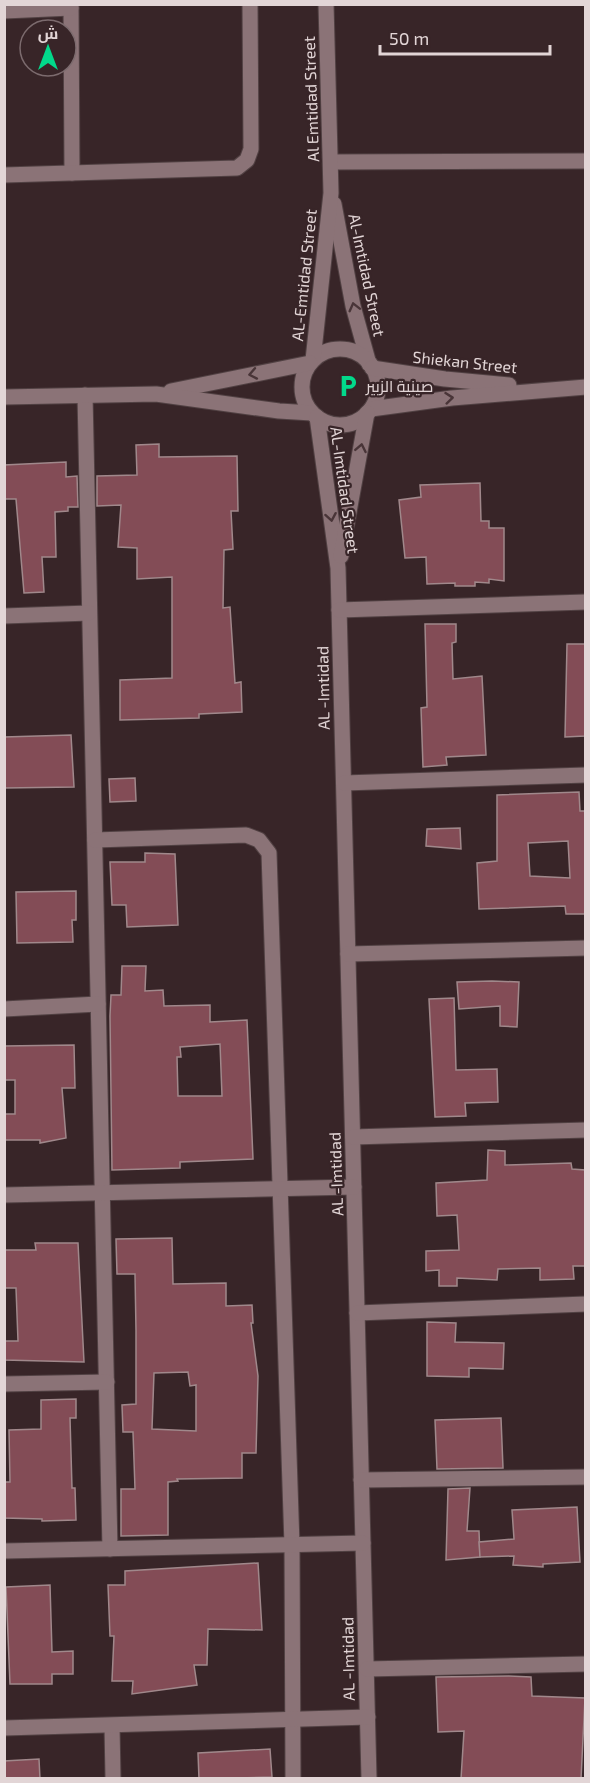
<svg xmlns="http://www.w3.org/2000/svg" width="590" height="1783" viewBox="0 0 590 1783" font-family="'Exo 2',Cairo,sans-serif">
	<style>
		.building { fill: #834c56; stroke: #a0888b; stroke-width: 1.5; fill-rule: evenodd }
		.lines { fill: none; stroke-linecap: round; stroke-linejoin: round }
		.minor-casing { stroke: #514143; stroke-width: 17 }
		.minor { stroke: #8b7377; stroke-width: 15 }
		.oneway { stroke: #493538 }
		.labels { text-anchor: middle; stroke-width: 4.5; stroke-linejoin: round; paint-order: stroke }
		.street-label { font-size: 16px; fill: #e2d5d6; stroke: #382528 }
		.poi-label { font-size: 16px; fill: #e2d5d6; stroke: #382528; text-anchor: start }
	</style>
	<rect width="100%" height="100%" fill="#382528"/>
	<g class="building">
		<polygon points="159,444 159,457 237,456 238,511 231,511 233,549 224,550 223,608 230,607 235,683 241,682 242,712 199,714 199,718 120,720 120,680 172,678 172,577 137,579 137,548 118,547 121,505 97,506 97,476 137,475 136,445"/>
		<polygon points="66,462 66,477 77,476 78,507 68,507 68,511 55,512 56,557 42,557 44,592 24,593 16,499 4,499 4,465"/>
		<polygon points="480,483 481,521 489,521 489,528 504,528 504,581 489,579 489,583 475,582 475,586 455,586 455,583 427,584 426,557 405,558 399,500 421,497 420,485"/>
		<polygon points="425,624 456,624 456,642 452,643 453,679 482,676 486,755 446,757 447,765 423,767 421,708 427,707"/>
		<polygon points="567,644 585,644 585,736 565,737"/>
		<polygon points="71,735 74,787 4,788 4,737"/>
		<polygon points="135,778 136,801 110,802 109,779"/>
		<path d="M579,792L580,811H585V914H566L565,906L479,909L477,863L497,861V795ZM568,841L570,878L530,876L528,843Z"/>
		<polygon points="460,828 461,849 426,846 427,829"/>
		<polygon points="145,853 175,854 178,925 127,927 126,905 112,905 110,862 145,862"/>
		<polygon points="76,891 76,920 72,920 73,942 17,943 16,892"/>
		<path d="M122,966H146L145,991L163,990L164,1006L210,1005V1022L247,1020L253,1159L180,1162V1168L112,1170L110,1016L111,995H121ZM220,1044L222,1096H178L177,1057H181L180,1047Z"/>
		<polygon points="492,981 519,982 517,1027 500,1026 500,1006 459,1009 457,982"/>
		<polygon points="454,998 456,1070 497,1069 498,1102 465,1103 466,1116 435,1117 429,999"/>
		<polygon points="74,1045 75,1088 62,1088 66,1138 40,1143 40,1140 4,1140 4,1114 15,1114 15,1080 4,1080 4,1046"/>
		<polygon points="488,1150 505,1151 505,1165 571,1163 572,1169 585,1170 585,1266 573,1266 574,1279 540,1280 540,1268 498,1269 497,1280 457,1278 457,1286 439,1286 439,1270 426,1271 426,1251 459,1250 457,1215 437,1216 436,1183 487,1180"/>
		<path d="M172,1238L173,1284L226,1283V1306L252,1305L253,1323H251L258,1376L256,1453H242V1478L177,1479L178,1481L168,1482V1535L121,1536V1489H135L133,1432H123L122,1405L136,1404V1331L135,1274H117L116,1239ZM188,1372L190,1386L196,1385V1431L152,1429L154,1373Z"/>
		<polygon points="35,1243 78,1243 84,1362 4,1360 4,1341 18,1341 16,1288 4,1288 4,1250 36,1250"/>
		<polygon points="427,1322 456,1323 455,1342 504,1343 503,1369 469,1368 469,1377 427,1376"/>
		<polygon points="76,1399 76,1418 70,1418 72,1488 75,1488 76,1520 42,1521 42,1519 4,1518 4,1482 10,1482 9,1430 41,1429 41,1400"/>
		<polygon points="501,1418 503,1468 437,1469 435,1420"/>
		<polygon points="470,1488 467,1531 479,1531 480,1557 446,1560 448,1489"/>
		<polygon points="577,1507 580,1562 543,1564 543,1567 513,1565 514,1556 480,1557 479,1542 514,1539 512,1510"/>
		<polygon points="258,1563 262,1630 208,1629 207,1665 194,1665 197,1685 132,1694 133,1681 112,1681 114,1636 110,1636 108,1585 125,1585 125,1571"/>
		<polygon points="50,1585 52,1652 73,1651 73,1674 52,1674 52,1684 10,1684 6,1587"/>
		<polygon points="509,1676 531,1677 532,1696 585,1698 581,1779 461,1779 464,1731 438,1732 436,1677"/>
		<polygon points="270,1749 272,1777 199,1779 198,1753"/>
		<polygon points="39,1759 40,1779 4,1779 4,1761"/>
	</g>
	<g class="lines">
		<g class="minor-casing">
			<g id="minor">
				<polyline points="71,4 72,173"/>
				<polyline points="4,11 71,8"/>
				<polyline points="331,162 586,161"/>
				<polyline points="4,175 237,168 247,160 251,149 250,4"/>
				<polyline points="334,204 353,306 369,364"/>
				<circle cx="340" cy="387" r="38"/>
				<polyline points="313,360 331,193 326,4"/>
				<polyline points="372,368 445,379 509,385"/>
				<polyline points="171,391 310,363"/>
				<polyline points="85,395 110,1549"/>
				<polyline points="4,397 156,394 279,411 312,413"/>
				<polyline points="371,409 452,398 586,387"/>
				<polyline points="317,417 338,568 369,1778"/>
				<polyline points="341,556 367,413"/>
				<polyline points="339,610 586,602"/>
				<polyline points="4,616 89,613"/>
				<polyline points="344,783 586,775"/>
				<polyline points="95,840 246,835 259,840 269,853 292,1545 293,1778"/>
				<polyline points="348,954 586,948"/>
				<polyline points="4,1009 98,1004"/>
				<polyline points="353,1137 586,1130"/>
				<polyline points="4,1195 354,1187"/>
				<polyline points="357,1313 586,1304"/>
				<polyline points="4,1384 107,1382"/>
				<polyline points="361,1480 586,1477"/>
				<polyline points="4,1551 363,1543"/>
				<polyline points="367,1669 586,1664"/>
				<polyline points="112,1726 113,1778"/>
				<polyline points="4,1728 368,1717"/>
			</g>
		</g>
		<use href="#minor" class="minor"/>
	</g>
	<defs><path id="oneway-chevron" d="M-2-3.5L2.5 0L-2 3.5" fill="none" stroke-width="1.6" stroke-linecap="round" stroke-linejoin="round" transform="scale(1.5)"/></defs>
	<g class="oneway">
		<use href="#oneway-chevron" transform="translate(354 307) rotate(-104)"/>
		<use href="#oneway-chevron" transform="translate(253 374) rotate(169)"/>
		<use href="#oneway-chevron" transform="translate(449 398) rotate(-6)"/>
		<use href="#oneway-chevron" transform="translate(361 448) rotate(-79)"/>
		<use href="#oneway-chevron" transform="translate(331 517) rotate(80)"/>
	</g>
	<defs>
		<g id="parking-bare" transform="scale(1.8)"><path d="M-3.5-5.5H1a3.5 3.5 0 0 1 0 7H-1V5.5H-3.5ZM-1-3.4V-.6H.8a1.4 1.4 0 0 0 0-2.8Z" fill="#02d98b" stroke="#382528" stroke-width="2.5" paint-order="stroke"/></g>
	</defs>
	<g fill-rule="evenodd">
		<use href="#parking-bare" x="348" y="386"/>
	</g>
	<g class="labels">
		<g class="street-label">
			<text transform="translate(311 99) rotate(-92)" y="6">Al Emtidad Street</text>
			<text transform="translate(304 275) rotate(-84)" y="6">AL-Emtidad Street</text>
			<text transform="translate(367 275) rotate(78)" y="6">Al-Imtidad Street</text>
			<text transform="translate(465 362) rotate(6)" y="6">Shiekan Street</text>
			<text transform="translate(345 490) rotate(82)" y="6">AL-Imtidad Street</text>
			<text transform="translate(323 688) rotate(-91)" y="6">AL -Imtidad</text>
			<text transform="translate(336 1174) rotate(-92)" y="6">AL -Imtidad</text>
			<text transform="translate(348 1659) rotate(-91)" y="6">AL -Imtidad</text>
		</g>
		<g class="poi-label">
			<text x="366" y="392">صينية الزبير</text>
		</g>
	</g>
	<rect width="590" height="1783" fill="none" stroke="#e2d5d6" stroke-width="12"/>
	<g transform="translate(48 48)"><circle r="28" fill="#382528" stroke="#7c6b6e" stroke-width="1.5"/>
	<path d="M0-4.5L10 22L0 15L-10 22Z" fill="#02d98b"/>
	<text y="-9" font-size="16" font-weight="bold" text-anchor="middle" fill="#e2d5d6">ش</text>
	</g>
	<path d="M380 45v9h170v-9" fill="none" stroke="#e2d5d6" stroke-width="3"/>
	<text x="389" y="45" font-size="18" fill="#e2d5d6" stroke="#382528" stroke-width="4.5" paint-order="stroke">50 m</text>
</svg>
